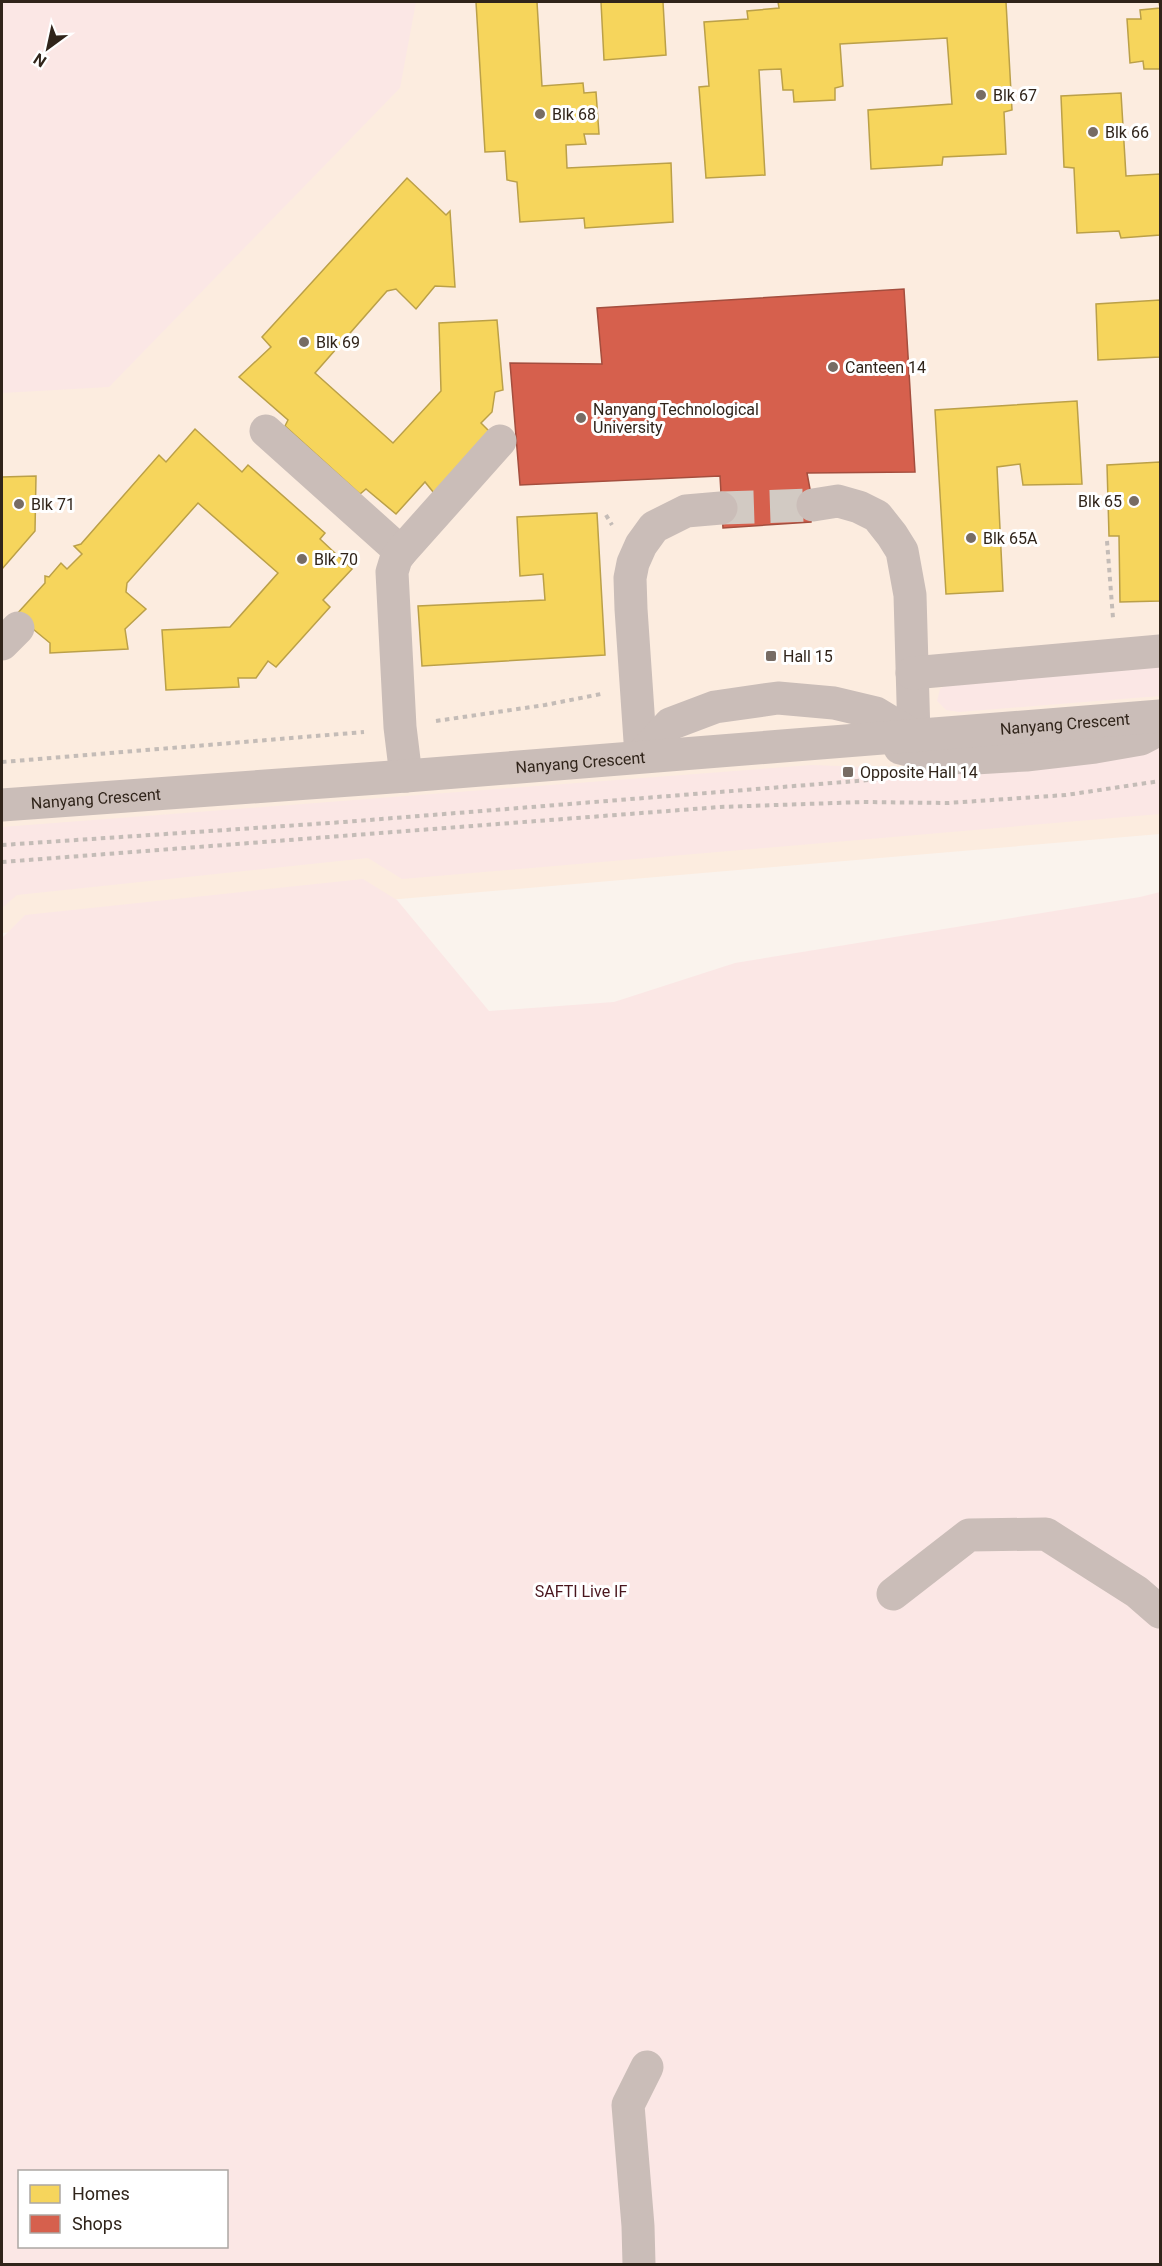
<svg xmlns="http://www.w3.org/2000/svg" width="1162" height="2266" viewBox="0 0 1162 2266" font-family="Roboto,sans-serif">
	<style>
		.built { fill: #fcecdf }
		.green { fill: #fbe7e5; fill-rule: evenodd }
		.homes { fill: #f6d55c; stroke: #bba048; stroke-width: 1.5 }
		.shops { fill: #d6604d; stroke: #a44e3e; stroke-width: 1.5 }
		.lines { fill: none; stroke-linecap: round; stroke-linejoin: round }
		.minor-tunnel { stroke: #d2cac3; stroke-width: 33; stroke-dasharray: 33 16; stroke-linecap: butt }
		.path { stroke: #c4bcb7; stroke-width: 4; stroke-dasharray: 4.5 4.5; stroke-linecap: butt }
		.minor { stroke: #cabdb8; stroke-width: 33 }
		.poi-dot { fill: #776c64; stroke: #fff; stroke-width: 2 }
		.labels { text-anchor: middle; stroke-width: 6; stroke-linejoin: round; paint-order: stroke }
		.poi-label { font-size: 16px; fill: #30241a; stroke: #fff; text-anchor: start }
		.street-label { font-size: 16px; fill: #30241a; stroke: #fff }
		.park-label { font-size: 16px; fill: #49161d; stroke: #fff }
	</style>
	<rect width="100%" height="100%" fill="#faf3ed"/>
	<polygon class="built" points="2,2 1160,2 1160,834 2,933"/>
	<g class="green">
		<polygon points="2,2 416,2 400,88 109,387 2,393"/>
		<polygon points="1160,664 1160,696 959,712 946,710 937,701 940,689 951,681"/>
		<polygon points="1160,741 1160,814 402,879 368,858 17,895 2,908 2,827 812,765 946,770"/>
		<path d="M363,879L397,900L489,1011L614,1002L735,963L1140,897L1160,892V2264H2V938L25,915ZM20,2172H226V2246H20Z"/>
	</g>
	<g class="homes">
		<polygon points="476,2 537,2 542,86 583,83 584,93 596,92 599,134 584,134 586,144 566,145 567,168 671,163 673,222 585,228 584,218 520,222 517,182 507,180 505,151 485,152"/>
		<polygon points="601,2 663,2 666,55 604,60"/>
		<polygon points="778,2 1006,2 1012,110 1004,112 1006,154 943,157 942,165 871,169 868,110 952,104 947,38 840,44 843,86 835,88 835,100 794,102 793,90 783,90 781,69 759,70 765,175 706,178 699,87 709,86 704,22 748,19 747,11 779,8"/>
		<polygon points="1159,2 1160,2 1160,69 1144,69 1143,61 1130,63 1127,19 1141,19 1140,10 1160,8"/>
		<polygon points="1121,93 1126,176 1160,174 1160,235 1121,238 1119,231 1077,233 1074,168 1064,167 1061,96"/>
		<polygon points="407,178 446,215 450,211 455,287 435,286 416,309 396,289 387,291 315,373 393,443 441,391 439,323 497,320 503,390 495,392 492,412 481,423 489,431 434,493 425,482 396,514 366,489 360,494 285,426 288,420 239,377 271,347 262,337"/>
		<polygon points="1160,300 1160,357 1098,360 1096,304"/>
		<polygon points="1077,401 1082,484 1023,485 1020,464 997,467 1003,591 946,594 935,410"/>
		<polygon points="195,429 242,472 248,465 325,533 320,539 352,569 323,600 330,607 276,667 268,661 256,678 238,678 239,687 166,690 162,630 230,627 278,573 198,503 127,583 126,592 146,609 125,629 128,649 50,653 50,643 16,615 45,583 45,576 49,577 61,563 67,569 82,554 74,546 81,544 159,455 166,462"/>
		<polygon points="1160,462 1160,601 1120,602 1119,536 1109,536 1107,465"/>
		<polygon points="36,476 35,531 2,569 2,477"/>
		<polygon points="597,513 605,655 422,666 418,606 545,600 543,574 520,576 517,517"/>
	</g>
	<polygon class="shops" points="904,289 915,472 807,473 813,505 811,522 723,528 720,476 520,485 510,363 602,364 597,308"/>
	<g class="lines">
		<polyline class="minor-tunnel" points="721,508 813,505"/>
		<g class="path">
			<polyline points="606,515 612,525"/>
			<polyline points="1107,541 1113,618"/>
			<polyline points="436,721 545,705 601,694"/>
			<polyline points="2,762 364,732"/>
			<polyline points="2,845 344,822 882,779"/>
			<polyline points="2,862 720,807 863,802 948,803 1066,795 1160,781"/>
		</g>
		<g class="minor">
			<polyline points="266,431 401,552"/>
			<polyline points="813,505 838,501 859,507 877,516 892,535 902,551 910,595 914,736"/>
			<polyline points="2,644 18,628"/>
			<polyline points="912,673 1160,651"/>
			<polyline points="900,748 937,757 975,758 1026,755 1095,747 1141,739 1160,729"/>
			<polyline points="641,756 631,609 630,578 633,563 641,545 654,527 686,511 721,508"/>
			<polyline points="641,756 670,724 715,707 778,698 834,703 876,713 914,736"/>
			<polyline points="406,776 400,727 392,572 396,559 401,552 500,441"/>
			<path id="s1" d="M2,805L406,776L1160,716"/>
			<polyline points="893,1594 969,1535 1046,1534 1137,1592 1160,1612"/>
			<polyline points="639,2264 638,2226 628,2105 647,2067"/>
		</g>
	</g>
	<g class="poi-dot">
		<circle cx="981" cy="95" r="6"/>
		<circle cx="540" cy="114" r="6"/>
		<circle cx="1093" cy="132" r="6"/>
		<circle cx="304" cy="342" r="6"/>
		<circle cx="833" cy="367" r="6"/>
		<circle cx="581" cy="418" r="6"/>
		<circle cx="1134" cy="501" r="6"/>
		<circle cx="19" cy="504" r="6"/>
		<circle cx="971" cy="538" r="6"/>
		<circle cx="302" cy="559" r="6"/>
		<rect x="765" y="650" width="12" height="12" rx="3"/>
		<rect x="842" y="766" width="12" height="12" rx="3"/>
	</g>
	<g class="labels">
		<g class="poi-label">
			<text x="993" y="101">Blk 67</text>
			<text x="552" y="120">Blk 68</text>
			<text x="1105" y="138">Blk 66</text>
			<text x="316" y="348">Blk 69</text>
			<text x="845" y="373">Canteen 14</text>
			<text x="593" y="415">Nanyang Technological<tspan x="593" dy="18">University</tspan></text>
			<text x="1122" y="507" text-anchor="end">Blk 65</text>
			<text x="31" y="510">Blk 71</text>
			<text x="983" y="544">Blk 65A</text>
			<text x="314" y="565">Blk 70</text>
			<text x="783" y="662">Hall 15</text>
			<text x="860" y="778">Opposite Hall 14</text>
		</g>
		<g class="street-label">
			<text dy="6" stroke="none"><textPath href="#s1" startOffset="1066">Nanyang Crescent</textPath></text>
			<text dy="6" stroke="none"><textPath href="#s1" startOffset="580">Nanyang Crescent</textPath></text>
			<text dy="6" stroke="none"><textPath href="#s1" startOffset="94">Nanyang Crescent</textPath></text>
		</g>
		<g class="park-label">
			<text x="581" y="1597">SAFTI Live IF</text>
		</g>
	</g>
	<rect width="1162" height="2266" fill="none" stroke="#30241a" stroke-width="6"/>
	<rect x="18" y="2170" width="210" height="78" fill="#ffffff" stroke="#aca7a3" stroke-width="1.5"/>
	<rect x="30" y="2185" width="30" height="18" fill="#f6d55c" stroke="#aca7a3" stroke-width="1.5"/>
	<text x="72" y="2200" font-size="18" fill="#30241a">Homes</text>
	<rect x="30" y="2215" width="30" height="18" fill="#d6604d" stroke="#aca7a3" stroke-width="1.5"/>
	<text x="72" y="2230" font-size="18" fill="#30241a">Shops</text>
	<g transform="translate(48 48) rotate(213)" stroke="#ffffff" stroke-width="4.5" paint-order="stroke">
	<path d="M0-4.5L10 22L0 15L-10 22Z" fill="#30241a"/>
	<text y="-9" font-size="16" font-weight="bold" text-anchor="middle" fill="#30241a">N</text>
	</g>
</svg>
